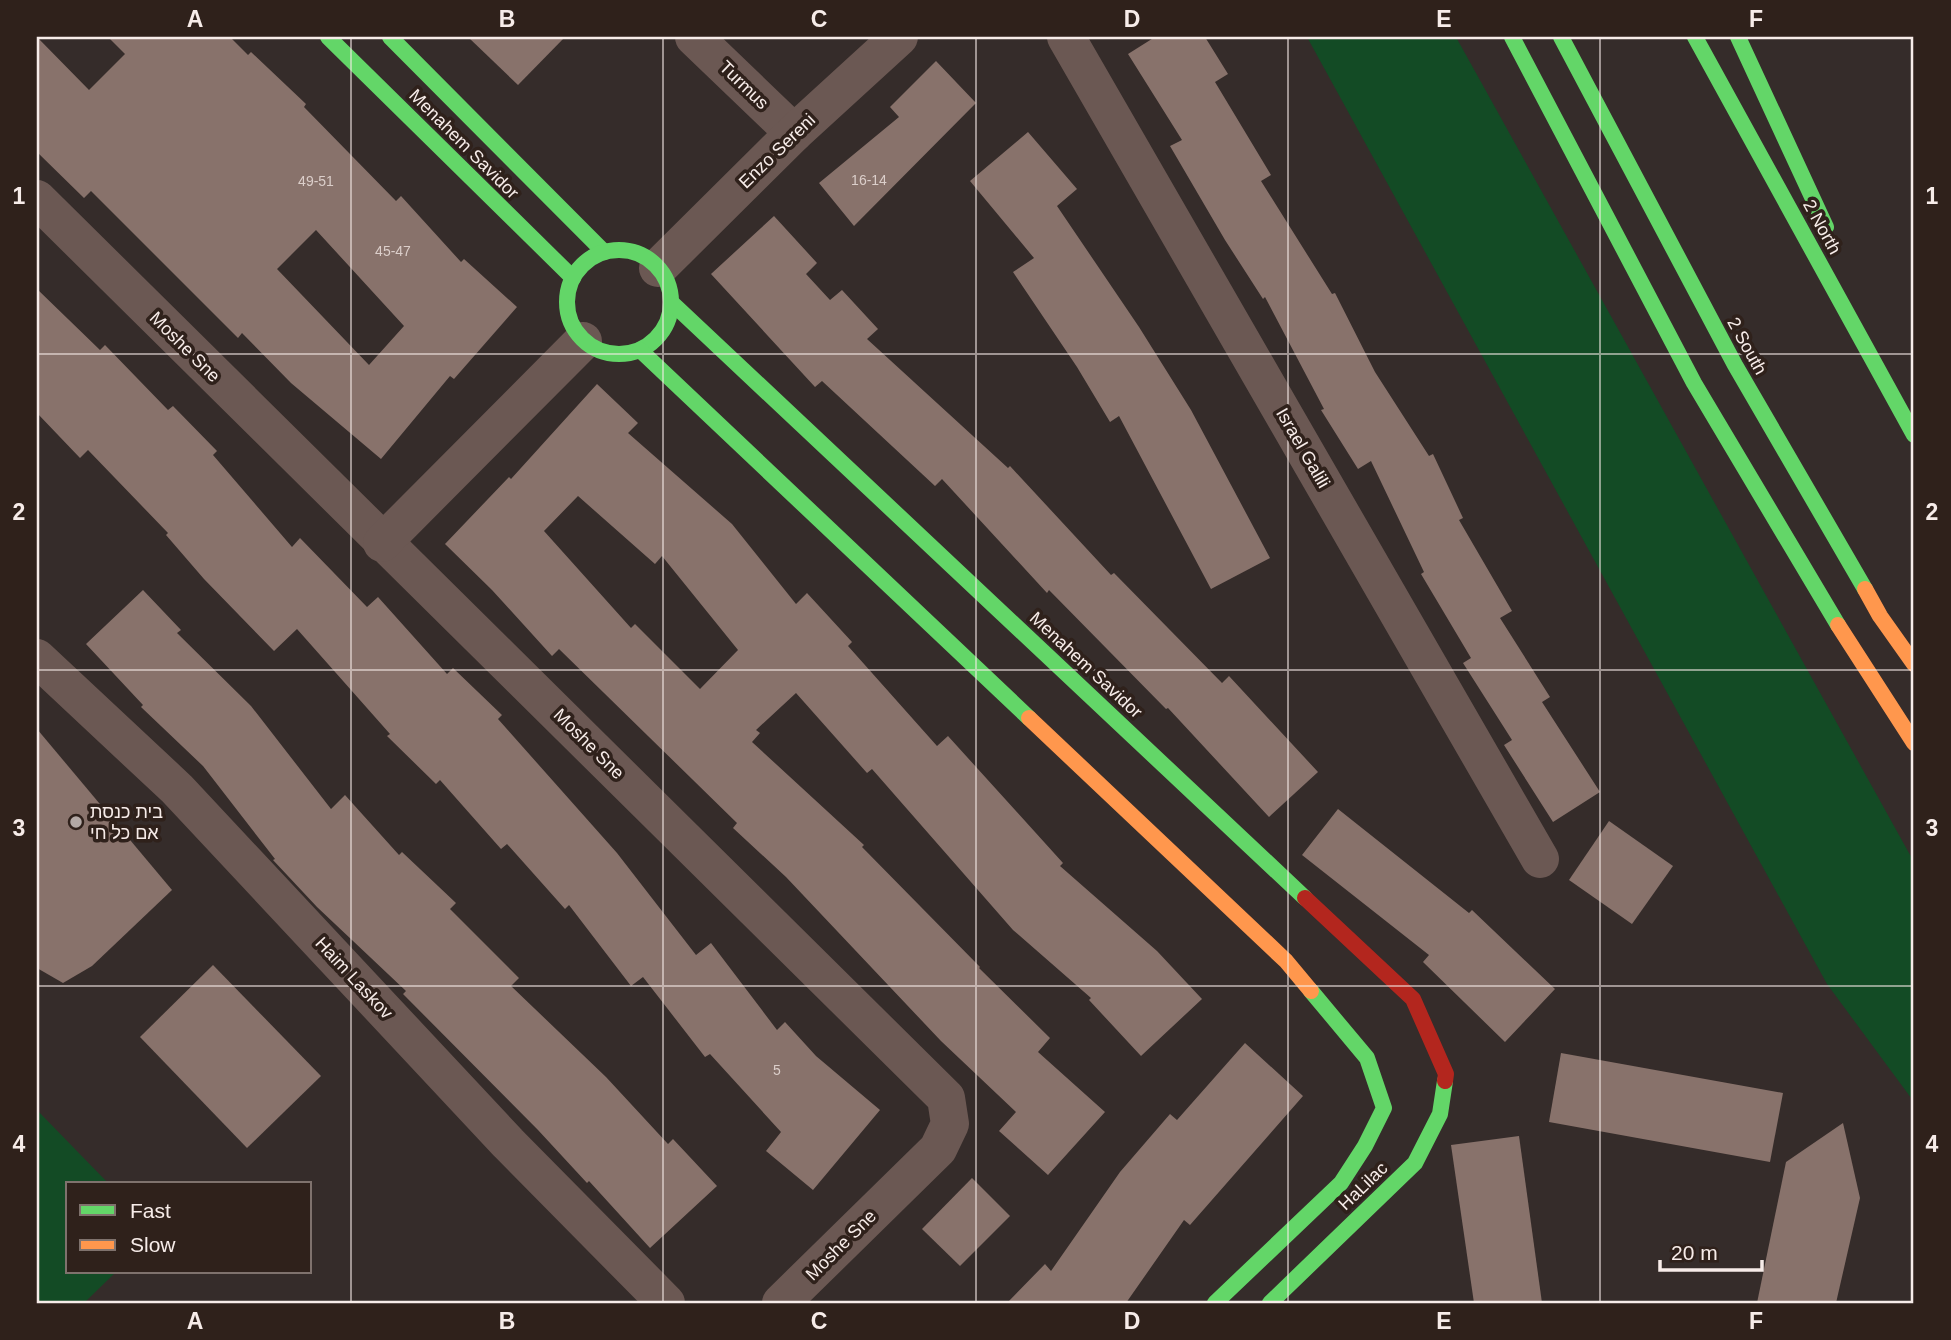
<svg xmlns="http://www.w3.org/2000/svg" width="1951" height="1340" viewBox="0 0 1951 1340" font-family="Arial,'Noto Sans Hebrew',sans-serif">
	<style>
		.green { fill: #134b25 }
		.building { fill: #88726b; fill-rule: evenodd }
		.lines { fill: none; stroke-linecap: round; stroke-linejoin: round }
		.street { stroke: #6b5853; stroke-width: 38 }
		.fast { stroke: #63d668; stroke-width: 16 }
		.slow { stroke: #ff974d; stroke-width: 16 }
		.jam { stroke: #b3261e; stroke-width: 16 }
		.grid { fill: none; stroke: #f7ece9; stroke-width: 2; stroke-opacity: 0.55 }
		.poi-dot { fill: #b3a9a6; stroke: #2f211b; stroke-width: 2.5 }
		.labels { text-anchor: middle; stroke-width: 7; stroke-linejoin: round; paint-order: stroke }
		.number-label { font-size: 14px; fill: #dbceca }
		.street-label { font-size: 18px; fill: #f7ece9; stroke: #2f211b }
		.poi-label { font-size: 18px; fill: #f7ece9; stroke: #2f211b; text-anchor: start }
		.neatline { fill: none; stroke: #f7ece9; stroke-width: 2.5 }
		.grid-label { font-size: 23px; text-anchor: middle; font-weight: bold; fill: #f7ece9 }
	</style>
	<rect width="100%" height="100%" fill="#352c2a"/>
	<g class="green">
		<polygon points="1307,37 1456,37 1914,862 1914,1102 1827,984"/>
		<polygon points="37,1110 109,1184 68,1184 68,1272 116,1272 84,1303 37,1303"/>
	</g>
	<g class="building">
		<path d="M37,37L89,90L125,54L108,37H230L248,55L251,52L306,104L304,107L396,201L401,196L461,262L464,259L517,307L454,379L450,376L381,459L291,383L242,333L238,338L91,191L84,198L37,152ZM316,230L404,326L369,365L277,269Z"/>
		<polygon points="468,37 565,37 518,85"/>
		<polygon points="1155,37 1205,37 1228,74 1215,82 1271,175 1261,181 1332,294 1335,293 1375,372 1429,456 1433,454 1463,518 1459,520 1512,611 1500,618 1550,697 1542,702 1600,792 1553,822 1504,745 1512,740 1463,663 1471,658 1421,574 1424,572 1371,461 1358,469 1321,410 1324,409 1265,297 1263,299 1225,240 1170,146 1182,140 1128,54"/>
		<polygon points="936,61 976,103 854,226 819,183 899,117 890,107"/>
		<polygon points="1028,132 1077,189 1057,206 1139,327 1191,410 1270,558 1211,589 1119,416 1110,422 1077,367 1013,272 1034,258 970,181"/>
		<polygon points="774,216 817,263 806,274 830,300 842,290 878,329 867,339 1008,468 1010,466 1111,575 1114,573 1222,683 1229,676 1318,772 1269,817 1168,708 1166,709 1049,590 1047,593 942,479 935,486 822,381 815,387 711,274"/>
		<polygon points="37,289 100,350 105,345 168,410 173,406 217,451 213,455 292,547 300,538 367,607 378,597 447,674 453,668 502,715 498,719 617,853 696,955 711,943 777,1030 785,1022 816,1056 880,1110 813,1190 766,1151 781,1132 710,1054 705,1057 643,977 631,986 569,905 565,909 507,844 501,849 440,780 436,784 387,736 390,734 297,629 274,651 204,579 166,535 168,533 88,450 80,458 37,413"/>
		<path d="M597,384L638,423L628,433L732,524L796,604L807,593L852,642L848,646L937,746L948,736L1063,863L1060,866L1157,951L1202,999L1141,1056L1089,1000L1091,998L1013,930L872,769L867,773L796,693L756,730L760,733L752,742L864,845L862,847L980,967L979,968L1050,1038L1038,1052L1105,1112L1048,1175L999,1131L1016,1112L941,1041L786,877L733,828L737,823L559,649L552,656L492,590L445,544L509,477L511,479ZM578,496L655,564L662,556L738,650L700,689L635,624L631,628L544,531Z"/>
		<polygon points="143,590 181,630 177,633 251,706 331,809 345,795 399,855 402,852 456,903 450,909 519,978 511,986 606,1077 668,1144 673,1139 717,1186 650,1248 589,1181 587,1183 538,1130 403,994 406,991 317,907 273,860 275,859 203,766 141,707 143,705 86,644"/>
		<polygon points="37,729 172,890 92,966 63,983 37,968"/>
		<polygon points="1338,809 1469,913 1472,910 1555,989 1505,1042 1423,962 1429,955 1302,855"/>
		<polygon points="1609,821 1673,866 1632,924 1569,880"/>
		<polygon points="213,965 321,1076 247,1148 140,1037"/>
		<polygon points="1245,1043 1303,1096 1190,1225 1184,1220 1126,1303 1007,1303 1045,1264 1051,1271 1120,1172 1170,1114 1177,1120"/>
		<polygon points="1561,1053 1783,1093 1770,1162 1549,1122"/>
		<polygon points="1843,1123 1860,1198 1836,1303 1757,1303 1786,1162"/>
		<polygon points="1519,1136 1542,1303 1474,1303 1451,1145"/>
		<polygon points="972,1178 1010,1216 960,1266 922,1229"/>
	</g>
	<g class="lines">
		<g class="street">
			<polyline points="694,37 794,133"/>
			<polyline points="1066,37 1540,859"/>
			<polyline points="37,199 946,1098 950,1124 938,1149 781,1303"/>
			<polyline points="658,268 794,133 899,37"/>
			<polyline points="382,543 583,341"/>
			<polyline points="37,658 177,789 508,1143 666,1303"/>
		</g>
		<g class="fast">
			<polyline points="328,37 573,278"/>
			<polyline points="390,37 604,252"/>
			<polyline points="1512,37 1694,383 1838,625"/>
			<polyline points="1561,37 1735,365 1865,589"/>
			<polyline points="1695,37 1914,435"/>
			<polyline points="1738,37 1826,227"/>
			<circle cx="619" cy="302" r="52"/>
			<polyline points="671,302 1305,898"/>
			<polyline points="640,350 1029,718"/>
			<polyline points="1215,1303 1341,1183 1365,1146 1384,1108 1367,1058 1311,991"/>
			<polyline points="1270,1303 1415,1163 1440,1114 1445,1081"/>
		</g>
		<g class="slow">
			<polyline points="1865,589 1880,616 1914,664"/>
			<polyline points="1838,625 1914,743"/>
			<polyline points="1029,718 1286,961 1311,991"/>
		</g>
		<polyline class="jam" points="1305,898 1413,999 1446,1074 1445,1081"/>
	</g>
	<path class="grid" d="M351,37V1303M663,37V1303M976,37V1303M1288,37V1303M1600,37V1303M37,354H1914M37,670H1914M37,986H1914"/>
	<circle class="poi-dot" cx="76" cy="822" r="7"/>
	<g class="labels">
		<g class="number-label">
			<text x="869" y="185">16-14</text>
			<text x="316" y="186">49-51</text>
			<text x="393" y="256">45-47</text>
			<text x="777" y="1075">5</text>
		</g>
		<g class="street-label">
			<text transform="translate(744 85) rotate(44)" y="6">Turmus</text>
			<text transform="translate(464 144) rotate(45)" y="6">Menahem Savidor</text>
			<text transform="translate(777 151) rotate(-44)" y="6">Enzo Sereni</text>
			<text transform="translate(1822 227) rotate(61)" y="6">2 North</text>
			<text transform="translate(1747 346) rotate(61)" y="6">2 South</text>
			<text transform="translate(185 347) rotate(45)" y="6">Moshe Sne</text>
			<text transform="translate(1303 448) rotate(60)" y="6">Israel Galili</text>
			<text transform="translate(1086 665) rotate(43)" y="6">Menahem Savidor</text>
			<text transform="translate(589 744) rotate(45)" y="6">Moshe Sne</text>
			<text transform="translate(354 978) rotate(47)" y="6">Haim Laskov</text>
			<text transform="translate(1363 1186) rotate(-44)" y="6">HaLilac</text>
			<text transform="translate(841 1245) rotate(-45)" y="6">Moshe Sne</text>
		</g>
		<g class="poi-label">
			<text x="90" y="818">בית כנסת<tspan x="90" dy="21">אם כל חי</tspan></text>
		</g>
	</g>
	<rect width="1951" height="1340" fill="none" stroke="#2f211b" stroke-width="77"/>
	<rect x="66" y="1182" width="245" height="91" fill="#2f211b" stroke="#7f726d" stroke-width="2"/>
	<rect x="80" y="1205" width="35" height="10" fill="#63d668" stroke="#7f726d" stroke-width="2"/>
	<text x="130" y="1218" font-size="21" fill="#f7ece9">Fast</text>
	<rect x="80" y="1240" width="35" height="10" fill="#ff974d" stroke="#7f726d" stroke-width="2"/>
	<text x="130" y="1252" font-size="21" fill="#f7ece9">Slow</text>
	<path d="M1660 1260v10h102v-10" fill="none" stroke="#f7ece9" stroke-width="3.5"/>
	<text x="1671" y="1260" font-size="21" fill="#f7ece9" stroke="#2f211b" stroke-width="5" paint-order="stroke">20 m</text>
	<rect x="38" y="38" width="1874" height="1264" class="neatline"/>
	<g class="grid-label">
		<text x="195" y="27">A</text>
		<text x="507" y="27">B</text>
		<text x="819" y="27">C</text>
		<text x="1132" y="27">D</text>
		<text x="1444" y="27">E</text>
		<text x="1756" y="27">F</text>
		<text x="19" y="204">1</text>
		<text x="1932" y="204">1</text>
		<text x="19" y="520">2</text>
		<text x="1932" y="520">2</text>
		<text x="19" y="836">3</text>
		<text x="1932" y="836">3</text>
		<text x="19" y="1152">4</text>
		<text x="1932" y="1152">4</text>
		<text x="195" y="1329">A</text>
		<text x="507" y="1329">B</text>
		<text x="819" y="1329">C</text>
		<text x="1132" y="1329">D</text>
		<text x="1444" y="1329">E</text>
		<text x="1756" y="1329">F</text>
	</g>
</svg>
